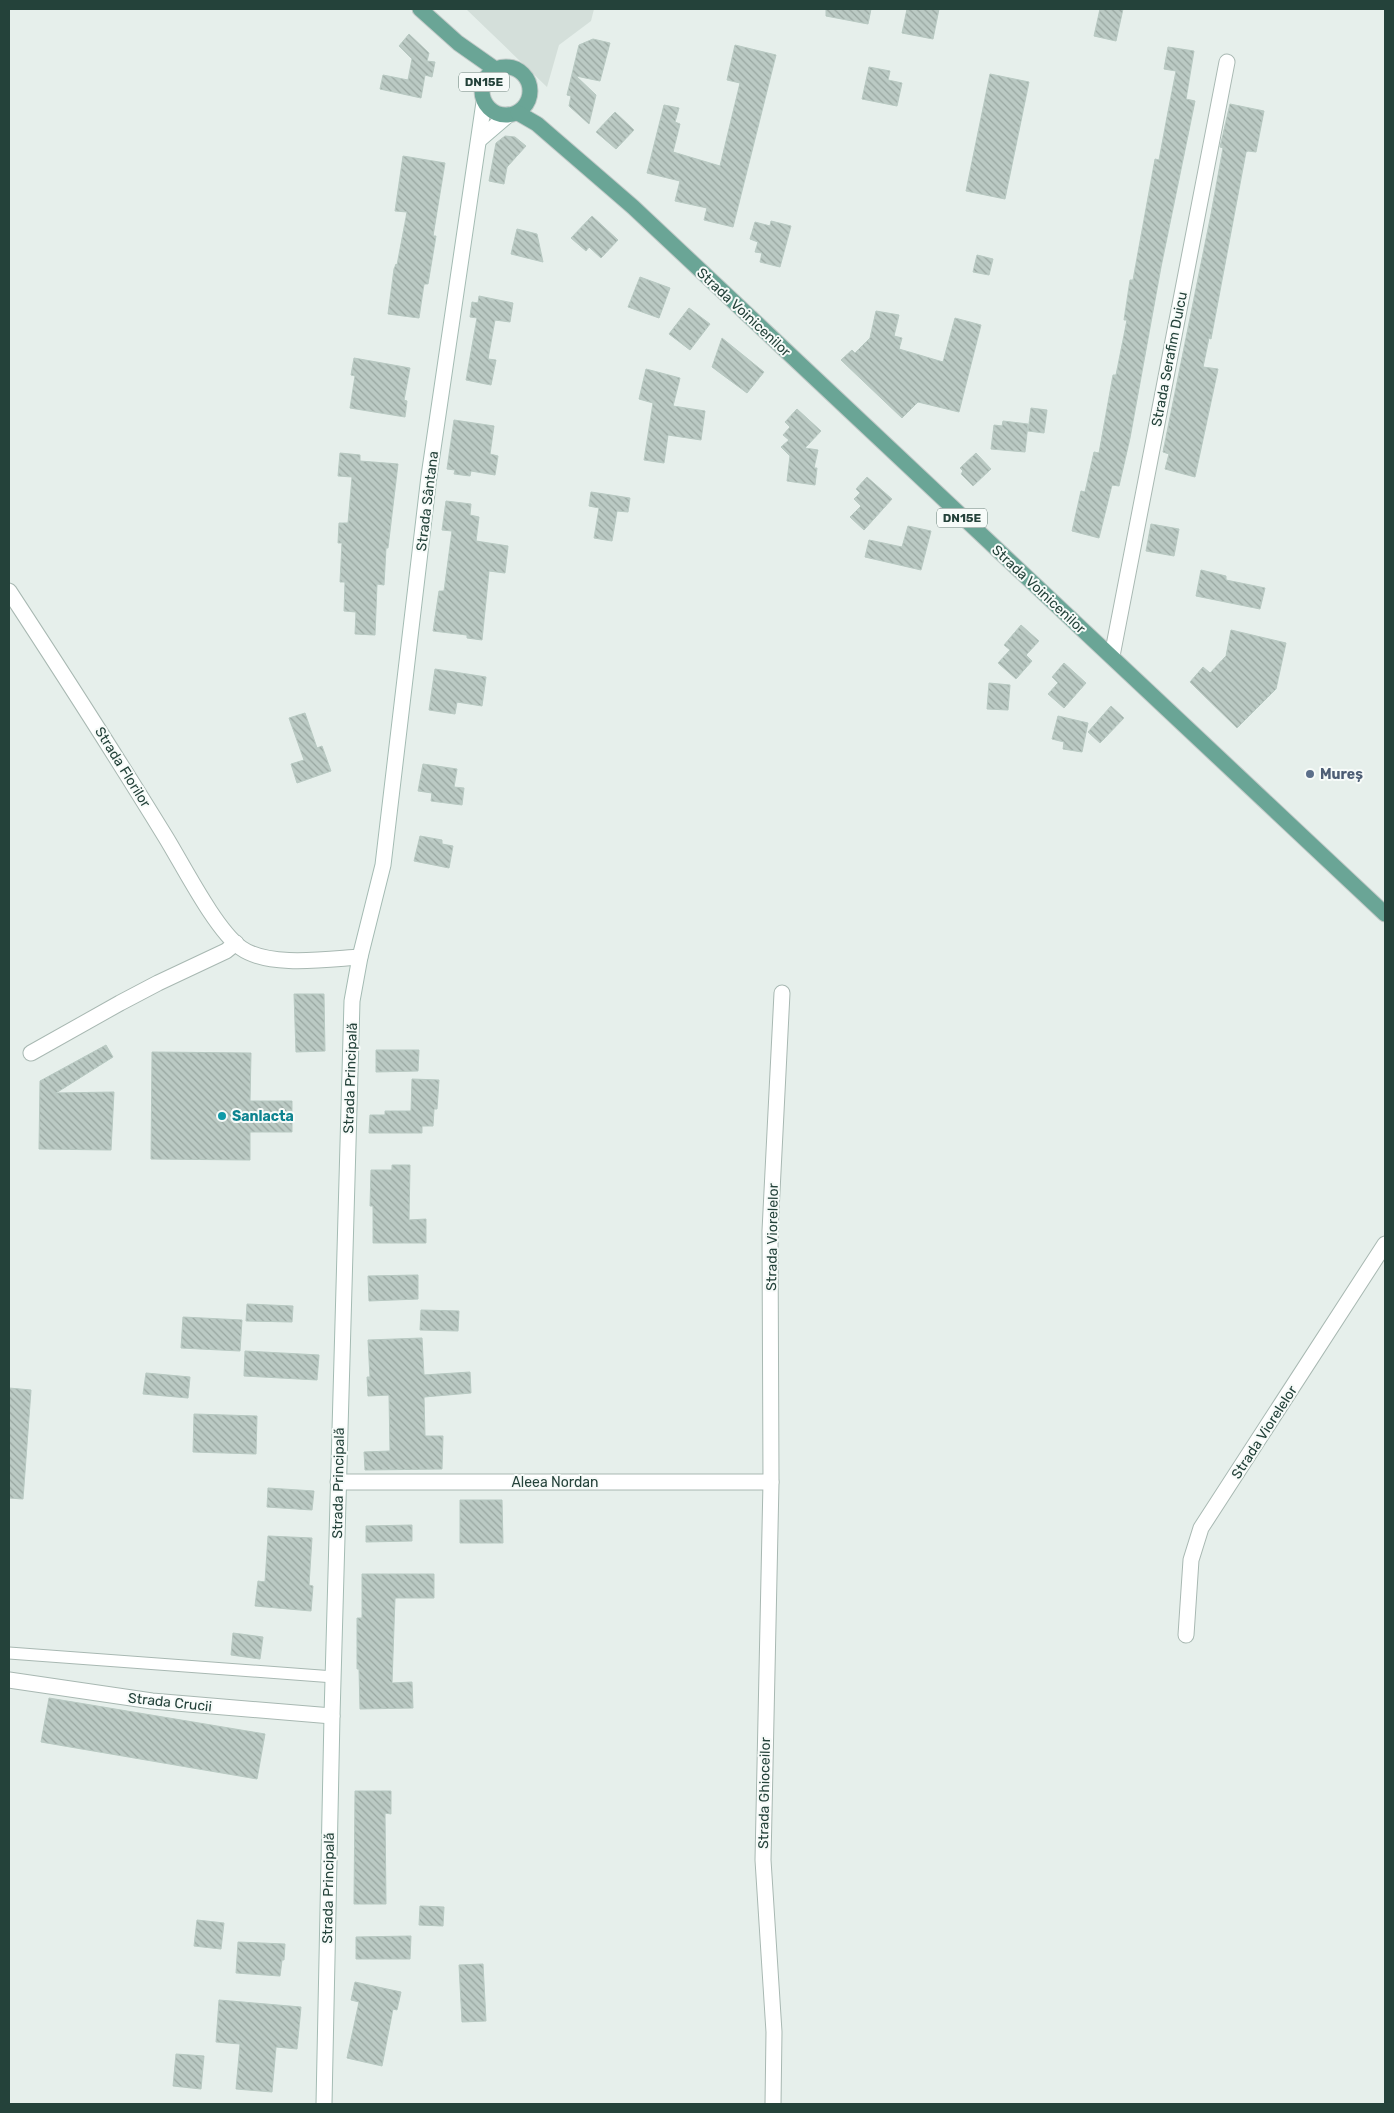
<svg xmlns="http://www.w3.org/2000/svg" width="1394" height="2113" viewBox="0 0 1394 2113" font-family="Rubik,sans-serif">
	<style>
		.built { fill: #d4dfda }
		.building { fill: url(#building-back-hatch); stroke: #b8c9c2 }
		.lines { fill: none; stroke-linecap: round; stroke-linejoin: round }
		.lane-casing { stroke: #a8b8b2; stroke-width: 13 }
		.street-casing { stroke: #a8b8b2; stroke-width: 17 }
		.secondary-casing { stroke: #a4bbb3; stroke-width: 17 }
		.primary-casing { stroke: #c2cac8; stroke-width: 17 }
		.lane { stroke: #fff; stroke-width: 11 }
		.street { stroke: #fff; stroke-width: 15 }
		.secondary { stroke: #fff; stroke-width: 15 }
		.primary { stroke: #6aa596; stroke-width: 15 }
		.service-dot { fill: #5c6f8a; stroke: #f7fbf9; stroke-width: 2 }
		.culture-dot { fill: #0f9aa8; stroke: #f7fbf9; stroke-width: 2 }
		.labels { text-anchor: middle; stroke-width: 4; stroke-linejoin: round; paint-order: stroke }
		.shield { fill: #f7fbf9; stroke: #637a73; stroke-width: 1 }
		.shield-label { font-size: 12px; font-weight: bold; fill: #24423a }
		.street-label { font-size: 14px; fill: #24423a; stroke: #f7fbf9 }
		.service-label { font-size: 14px; font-weight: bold; fill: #4e5e75; stroke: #f7fbf9; text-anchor: start }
		.culture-label { font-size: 14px; font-weight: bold; fill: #0d838f; stroke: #f7fbf9; text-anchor: start }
	</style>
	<defs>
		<pattern id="building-back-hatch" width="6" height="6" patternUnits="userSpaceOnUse" patternTransform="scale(1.25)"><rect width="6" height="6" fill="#bbcac4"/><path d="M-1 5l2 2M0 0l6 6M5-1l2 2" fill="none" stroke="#98a6a0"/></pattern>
	</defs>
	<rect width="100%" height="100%" fill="#e6efeb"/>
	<polygon class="built" points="466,9 594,9 591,21 559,45 547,87"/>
	<g class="building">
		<polygon points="826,9 871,9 868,24 826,16"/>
		<polygon points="907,9 939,9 933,39 902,33"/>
		<polygon points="1100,9 1123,9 1116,41 1094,36"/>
		<polygon points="409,34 429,53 427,61 435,62 432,77 425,75 421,98 380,89 383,75 408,80 412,59 399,46"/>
		<polygon points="593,39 610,43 600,81 576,76 596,95 589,124 569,106 571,96 567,95 579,45"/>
		<polygon points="735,45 776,55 733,227 704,220 707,208 675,201 680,181 647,173 664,105 679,108 675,122 680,124 673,152 720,166 740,83 727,80"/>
		<polygon points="1168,47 1194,51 1186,99 1195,101 1161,267 1130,438 1119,486 1112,485 1099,538 1072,531 1081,491 1085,492 1094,452 1099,453 1113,375 1116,375 1127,320 1124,320 1130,280 1133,280 1155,159 1159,160 1167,117 1176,71 1164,69"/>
		<polygon points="869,67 890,71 888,80 902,83 897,106 862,99"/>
		<polygon points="990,74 1029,82 1005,199 966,191"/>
		<polygon points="1230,104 1264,111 1256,152 1248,151 1246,152 1211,339 1209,338 1203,367 1218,369 1195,477 1165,469 1169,454 1163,452 1211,214 1223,148 1220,147"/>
		<polygon points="615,112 634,130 616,149 596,132"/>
		<polygon points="505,136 515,137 526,146 507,167 504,184 489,181 496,143"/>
		<polygon points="403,156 445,163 433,236 436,236 428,284 424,284 419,318 388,314 394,269 396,264 397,265 407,212 395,211"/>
		<polygon points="592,216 618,240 601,258 589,247 586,251 571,238"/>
		<polygon points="771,221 791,226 780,267 760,262 762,253 755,252 758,242 750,239 755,222 770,226"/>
		<polygon points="517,229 537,234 543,262 511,254"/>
		<polygon points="977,255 993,259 989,275 973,272"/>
		<polygon points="640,277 670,288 659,318 628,307"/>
		<polygon points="479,296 513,303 510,322 495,320 488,359 496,360 491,385 466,380 477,318 470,317 472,302 478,303"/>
		<polygon points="689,308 710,324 690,350 669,334"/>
		<polygon points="876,311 899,315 894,336 902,338 899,349 943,362 955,318 981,325 959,412 918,402 902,418 841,360 852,350 855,353 870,338"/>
		<polygon points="722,338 764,372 747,393 712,367"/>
		<polygon points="354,358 410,368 404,400 407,401 405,417 350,408 355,376 351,375"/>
		<polygon points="646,369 680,378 673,406 705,411 701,440 668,435 664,463 644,460 653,403 639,399"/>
		<polygon points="1031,408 1047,410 1044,433 1028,431"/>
		<polygon points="797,409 821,431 805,448 818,450 814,468 817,468 815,485 787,481 790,456 781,447 789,440 783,435 790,427 785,422"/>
		<polygon points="454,420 494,426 490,454 498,456 495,475 471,471 470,476 454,474 455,470 447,469"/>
		<polygon points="1003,421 1028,424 1025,452 991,449 994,425 1002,426"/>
		<polygon points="340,453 360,455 360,461 398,464 388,548 386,548 384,585 377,584 375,635 355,634 356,612 344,611 345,582 340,582 342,543 338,543 339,523 348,523 352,477 338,476"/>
		<polygon points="976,453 991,469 973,486 961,474 963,471 960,468"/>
		<polygon points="867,477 892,499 864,530 850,517 861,506 854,499 860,493 856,489"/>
		<polygon points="591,492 630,498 628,512 617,511 612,541 594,538 599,508 589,506"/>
		<polygon points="446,501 471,504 470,515 479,517 476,541 508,546 505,573 489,571 482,640 467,638 467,635 433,631 439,591 444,591 452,531 442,530"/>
		<polygon points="1151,524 1179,529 1174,556 1146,551"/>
		<polygon points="908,526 931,531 921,570 865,557 869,540 902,547"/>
		<polygon points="1201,570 1226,576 1226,580 1265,588 1260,609 1196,596"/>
		<polygon points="1021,625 1039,641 1026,655 1032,661 1016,679 998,663 1010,650 1004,645"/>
		<polygon points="1231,630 1286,643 1276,689 1237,728 1190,682 1203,667 1210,673 1226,656"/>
		<polygon points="1064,663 1086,683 1064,708 1048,694 1058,683 1052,677"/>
		<polygon points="435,669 486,677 482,706 457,702 455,714 429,710"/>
		<polygon points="989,683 1010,685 1008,710 987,709"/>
		<polygon points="1111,706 1124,718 1100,743 1088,732"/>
		<polygon points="305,713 317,748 322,746 331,771 297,783 291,764 304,760 289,718"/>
		<polygon points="1058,716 1088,723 1082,752 1063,749 1064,742 1052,739"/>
		<polygon points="423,764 457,769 454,787 464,788 462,805 431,801 432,793 418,791"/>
		<polygon points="420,836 442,840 442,844 453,846 449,868 414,861"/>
		<polygon points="294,994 324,994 325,1051 296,1052"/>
		<polygon points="106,1045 113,1057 56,1093 114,1092 111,1150 39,1149 40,1081"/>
		<polygon points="376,1050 419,1050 418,1071 376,1072"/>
		<polygon points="152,1052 251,1053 250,1101 292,1101 292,1132 250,1132 250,1160 151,1159"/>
		<polygon points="412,1079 439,1080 437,1109 434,1109 433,1126 422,1126 422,1133 369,1133 370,1115 385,1115 385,1111 411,1111"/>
		<polygon points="392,1165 410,1165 409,1220 426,1219 426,1243 373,1243 373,1206 370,1206 371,1170 392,1170"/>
		<polygon points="418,1275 418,1299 369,1301 368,1276"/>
		<polygon points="247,1304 293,1306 292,1322 246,1321"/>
		<polygon points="421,1310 459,1311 458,1331 420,1330"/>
		<polygon points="183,1317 242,1320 240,1351 181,1348"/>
		<polygon points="422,1338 424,1375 470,1372 471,1393 424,1397 425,1436 443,1436 442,1469 365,1470 364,1452 390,1451 389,1395 368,1396 367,1377 370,1377 368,1340"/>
		<polygon points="245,1351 319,1355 317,1380 244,1376"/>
		<polygon points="146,1373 190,1377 188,1398 143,1394"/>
		<polygon points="9,1388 31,1390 23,1499 9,1498"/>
		<polygon points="194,1414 257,1416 256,1454 193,1452"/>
		<polygon points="268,1488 314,1491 312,1510 267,1507"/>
		<polygon points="460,1500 502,1500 503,1543 460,1543"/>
		<polygon points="412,1525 412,1541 366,1542 366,1526"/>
		<polygon points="268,1536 312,1538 309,1585 313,1586 311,1611 255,1606 258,1581 265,1582"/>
		<polygon points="362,1574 434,1574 434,1598 395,1598 392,1683 412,1682 413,1708 360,1709 359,1669 357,1669 357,1618 362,1618"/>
		<polygon points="233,1633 263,1637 260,1659 231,1655"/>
		<polygon points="49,1698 265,1734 257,1779 41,1742"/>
		<polygon points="355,1791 391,1791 391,1814 385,1813 386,1904 354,1904"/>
		<polygon points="420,1906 444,1907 443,1926 419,1925"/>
		<polygon points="197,1920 224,1923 221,1949 194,1946"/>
		<polygon points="411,1936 410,1959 356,1959 356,1937"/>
		<polygon points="238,1942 285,1944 284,1960 282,1960 280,1976 236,1973"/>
		<polygon points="483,1964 486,2021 462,2022 459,1965"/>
		<polygon points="355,1982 401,1992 397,2010 393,2009 382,2066 347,2058 359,2002 351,2000"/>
		<polygon points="219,2000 301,2007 297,2049 276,2047 272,2092 236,2089 240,2044 216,2042"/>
		<polygon points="176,2054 204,2056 201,2089 173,2086"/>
	</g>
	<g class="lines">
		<g class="lane-casing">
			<polyline id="lane" points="9,1653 334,1677"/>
		</g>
		<g class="street-casing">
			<g id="street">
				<path d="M9,591C62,672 114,753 165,836C183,865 215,929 241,948C269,968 328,959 360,957"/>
				<polyline points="1112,656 1227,62"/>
				<polyline points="31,1053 120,1003 158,983 226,951 236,943"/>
				<polyline points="338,1482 771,1482"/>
				<polyline points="1186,1635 1191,1560 1201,1528 1385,1244"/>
				<polyline points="9,1680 152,1701 332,1716"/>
				<polyline points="773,2104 774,2032 763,1860 771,1482 770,1231 782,993"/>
			</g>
		</g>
		<g class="secondary-casing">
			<g id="secondary">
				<polyline points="480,139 508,115"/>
				<polyline points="324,2104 332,1716 352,1001 360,957 383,865 429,476 484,102"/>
			</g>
		</g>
		<g class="primary-casing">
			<g id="primary">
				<polyline points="420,9 458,43 495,69"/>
				<circle cx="506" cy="91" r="24"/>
				<polyline points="518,113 537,124 633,207 1385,914"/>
			</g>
		</g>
		<use href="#lane" class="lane"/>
		<use href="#street" class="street"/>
		<use href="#secondary" class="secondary"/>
		<use href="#primary" class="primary"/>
	</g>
	<circle class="service-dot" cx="1310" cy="774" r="5"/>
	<circle class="culture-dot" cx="222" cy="1116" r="5"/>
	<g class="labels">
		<g class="shield">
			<rect x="459" y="72.5" width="50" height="19" rx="4"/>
			<rect x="937" y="508.5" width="50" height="19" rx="4"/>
		</g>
		<g class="shield-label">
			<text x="484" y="86">DN15E</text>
			<text x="962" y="522">DN15E</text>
		</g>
		<g class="street-label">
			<text transform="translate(744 312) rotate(43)" y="5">Strada Voinicenilor</text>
			<text transform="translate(1169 359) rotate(-79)" y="5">Strada Serafim Duicu</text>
			<text transform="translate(427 501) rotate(-83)" y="5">Strada Sântana</text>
			<text transform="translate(1039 589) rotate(43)" y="5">Strada Voinicenilor</text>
			<text transform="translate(123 767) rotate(58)" y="5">Strada Florilor</text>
			<text transform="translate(350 1078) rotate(-88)" y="5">Strada Principală</text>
			<text transform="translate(772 1237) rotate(-89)" y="5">Strada Viorelelor</text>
			<text transform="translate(1264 1432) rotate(-57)" y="5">Strada Viorelelor</text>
			<text x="555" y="1487">Aleea Nordan</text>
			<text transform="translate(338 1483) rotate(-89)" y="5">Strada Principală</text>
			<text transform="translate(170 1702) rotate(6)" y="5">Strada Crucii</text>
			<text transform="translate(764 1793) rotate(-89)" y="5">Strada Ghioceilor</text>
			<text transform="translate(328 1888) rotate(-89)" y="5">Strada Principală</text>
		</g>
		<g class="service-label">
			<text x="1320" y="779">Mureș</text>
		</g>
		<g class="culture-label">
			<text x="232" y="1121">Sanlacta</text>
		</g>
	</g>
	<rect width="1394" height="2113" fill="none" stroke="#24423a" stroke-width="20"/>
</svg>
